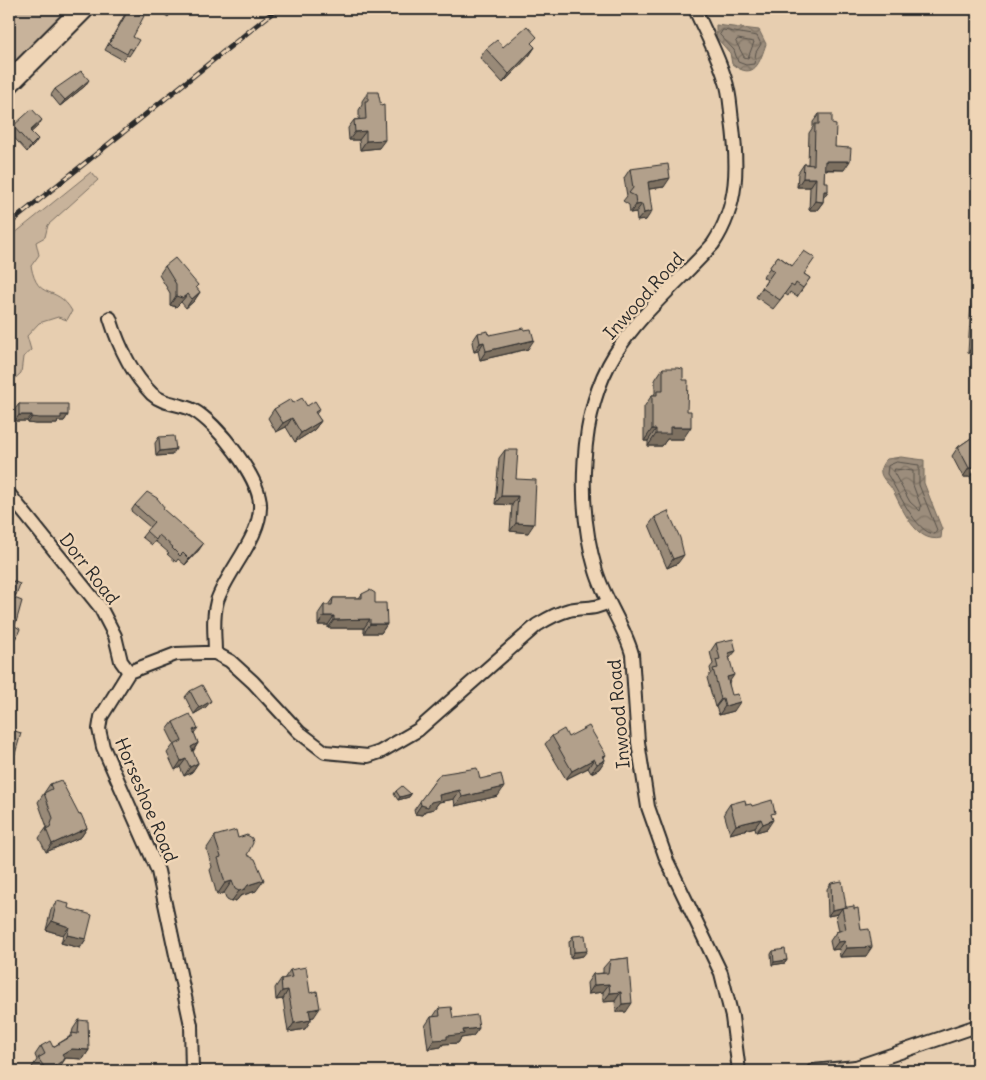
<svg xmlns="http://www.w3.org/2000/svg" width="986" height="1080" viewBox="0 0 986 1080" font-family="Delius,sans-serif">
	<style>
		.green { fill: #c8b39b; stroke: #7a6f63 }
		.water { fill: url(#water-waves); stroke: #6f665b }
		.lines { fill: none; stroke-linecap: round; stroke-linejoin: round }
		.shore { stroke: #58524b; stroke-width: 1 }
		.street-casing { stroke: #2b2b2b; stroke-width: 16 }
		.primary-casing { stroke: #2b2b2b; stroke-width: 24 }
		.street { stroke: #efd5b6; stroke-width: 12 }
		.primary { stroke: #efd5b6; stroke-width: 20 }
		.rail-casing { stroke: #2b2b2b; stroke-width: 5 }
		.rail { stroke: #efd5b6; stroke-width: 3; stroke-dasharray: 9; stroke-linecap: butt }
		.wall { fill: #998a78; stroke: #2b2b2b }
		.shaded-wall { fill: #7d7061; stroke: #2b2b2b }
		.building { fill: #b2a08b; stroke: #2b2b2b }
		.labels { text-anchor: middle; stroke-width: 5; stroke-linejoin: round; paint-order: stroke }
		.street-label { font-size: 18px; fill: #2b2b2b; stroke: #efd5b6 }
	</style>
	<defs>
		<pattern id="water-waves" width="16" height="10" patternUnits="userSpaceOnUse" patternTransform="scale(1.25)"><rect width="16" height="10" fill="#9c8d7b"/><path d="M0 5q4-4 8 0t8 0" fill="none" stroke="#7f7365"/></pattern>
	</defs>
	<rect width="100%" height="100%" fill="#e7ceb0"/>
	<filter id="ink" filterUnits="userSpaceOnUse"><feTurbulence type="fractalNoise" baseFrequency=".02" numOctaves="2"/><feDisplacementMap in="SourceGraphic" scale="10" xChannelSelector="R" yChannelSelector="G"/><feConvolveMatrix kernelMatrix="1 2 1 2 8 2 1 2 1" color-interpolation-filters="sRGB"/></filter>
	<g filter="url(#ink)">
		<g class="green">
			<polygon points="9,9 71,9 9,68"/>
			<path d="M91,172L98,180L48,225L45,237L36,242L39,255L31,266C38,303 56,283 72,311L67,320L58,317L39,323L27,336L31,350L23,357L21,373L9,384V238Z"/>
		</g>
		<g class="water">
			<path d="M716,25L759,30L766,44C760,61 755,82 732,64L730,53L716,37Z"/>
			<path d="M901,457L924,460V483L942,529L941,538C915,544 902,507 892,489C889,484 882,479 881,473C880,467 883,463 887,459Z"/>
		</g>
		<g class="lines">
			<g class="shore">
				<polygon points="723,30 757,36 761,44 756,52 754,64 746,65 738,62 734,50 720,35"/>
				<polygon points="738,39 754,42 748,58 744,57 736,42"/>
				<path d="M897,462L919,465V485L937,530L935,534C916,534 897,488 887,474L888,466Z"/>
				<polygon points="895,469 913,471 913,485 921,507 920,511 910,502 894,473"/>
			</g>
			<g class="street-casing">
				<g id="street">
					<path d="M695,9C705,32 718,55 725,79C730,92 730,106 732,120C738,165 739,205 713,244C681,280 640,313 615,354C578,413 577,507 596,571C605,601 624,625 632,654L638,742L648,807L667,861L721,973L732,1017L739,1071"/>
					<path d="M110,318C118,344 132,374 152,394C164,405 179,403 193,410C217,423 259,477 260,504C262,536 227,571 217,601C212,619 215,635 215,653"/>
					<polyline points="9,494 100,607 115,636 121,661 129,672"/>
					<path d="M192,1071L191,1025L158,871L103,747L99,729L101,717L129,672L176,654L204,653H215L230,661L253,682L299,732L325,752L368,756L380,752L418,730L537,625C547,619 557,613 569,610C584,607 595,610 608,602"/>
					<polyline points="813,1071 856,1067"/>
					<polyline points="856,1071 856,1067 977,1026"/>
				</g>
			</g>
			<g class="primary-casing">
				<polyline id="primary" points="9,83 83,9"/>
			</g>
			<use href="#street" class="street"/>
			<use href="#primary" class="primary"/>
			<g class="rail-casing">
				<polyline id="rail" points="9,224 277,9"/>
			</g>
			<use href="#rail" class="rail"/>
		</g>
		<g class="wall">
			<polygon points="129,9 133,37 133,50 129,56 127,55 123,60 105,50 125,14"/>
			<polygon points="160,9 174,9 168,17 158,10"/>
			<polygon points="532,44 535,47 529,56 503,83 480,58 486,49"/>
			<polygon points="85,86 60,106 51,95 55,89"/>
			<polygon points="368,92 379,148 360,150 359,140 349,140 348,128 354,120 359,119 359,110 362,105 362,101"/>
			<polygon points="819,114 832,124 835,147 844,170 824,170 824,182 828,191 823,198 823,202 817,210 809,210 810,187 797,187 798,173 804,164 808,164 809,133 813,127 813,122"/>
			<polygon points="13,126 38,126 31,132 34,145 27,152 9,132"/>
			<polygon points="630,169 664,187 649,189 646,220 637,221 636,212 630,213 629,205 623,201 627,196 624,178"/>
			<polygon points="778,256 810,278 797,297 790,292 788,296 785,294 773,309 756,297 767,280 763,277"/>
			<polygon points="165,266 198,285 196,288 200,292 194,301 186,308 181,302 176,307 170,305 170,293 159,275"/>
			<polygon points="977,293 977,353 968,353 971,302"/>
			<polygon points="478,333 489,335 528,349 480,360 478,351 474,352 472,342"/>
			<polygon points="663,368 683,439 667,439 662,446 648,446 648,441 644,441 644,407 652,395 654,395 655,393 655,380"/>
			<polygon points="293,403 320,409 316,414 321,421 314,430 295,442 286,427 276,432 268,418 274,409"/>
			<polygon points="19,404 68,415 64,421 58,421 57,424 35,424 28,423 27,421 15,421 15,409"/>
			<polygon points="977,434 977,490 970,477 963,477 952,456 958,447"/>
			<polygon points="159,437 172,455 156,456 155,443"/>
			<polygon points="505,450 516,479 528,533 510,531 512,505 495,504 499,458"/>
			<polygon points="135,505 163,509 199,550 185,565 178,559 176,562 167,554 169,553 155,541 152,545 142,537 150,527 131,511"/>
			<polygon points="655,517 678,563 667,568 649,525"/>
			<polygon points="977,578 977,593 972,591"/>
			<polygon points="362,594 375,603 387,624 381,633 364,633 364,628 328,628 328,625 318,625 318,614 324,605 328,605 333,598 359,598"/>
			<polygon points="716,643 730,659 729,684 734,711 719,715 716,707 715,707 707,678 711,673 710,668 713,664 710,652"/>
			<polygon points="190,691 206,707 194,714 185,697"/>
			<polygon points="173,722 198,728 194,733 198,743 193,752 198,763 192,772 184,776 180,767 175,770 167,753 174,744 167,730"/>
			<polygon points="552,736 568,737 606,755 604,757 605,760 599,769 591,773 588,768 566,779 545,744"/>
			<polygon points="440,774 480,779 498,796 455,806 454,799 439,802 434,809 425,811 422,815 415,814 414,810"/>
			<polygon points="50,784 79,815 87,828 81,837 46,852 39,838 47,827 38,802"/>
			<polygon points="396,791 411,794 409,797 398,800 394,794"/>
			<polygon points="730,804 752,806 772,817 767,829 756,832 755,827 730,834 724,813"/>
			<polygon points="215,836 238,838 247,855 256,891 240,896 237,900 231,902 227,900 224,893 217,895 210,870 212,867 207,850 207,848"/>
			<polygon points="831,883 861,930 866,956 840,957 839,949 832,950 830,941 836,932 839,931 836,917 838,914 828,916 827,889"/>
			<polygon points="57,901 68,908 86,939 80,948 61,943 63,935 46,930 51,910"/>
			<polygon points="573,936 583,956 570,958 569,942"/>
			<polygon points="773,951 787,960 785,963 772,965 771,954"/>
			<polygon points="628,958 626,1012 616,1012 615,1001 603,1002 603,992 588,994 587,983 593,974 603,973 603,968 610,960"/>
			<polygon points="290,970 314,1017 311,1017 311,1020 305,1029 288,1032 283,999 276,1000 275,988 281,979 284,979"/>
			<polygon points="439,1008 453,1018 479,1028 473,1036 461,1038 458,1043 443,1044 441,1047 428,1049 425,1026 431,1017 433,1017"/>
			<polygon points="79,1020 89,1050 83,1059 66,1058 65,1059 59,1068 56,1070 57,1071 35,1071 32,1067 37,1060 35,1055 41,1046 53,1047 69,1037 72,1033 73,1029"/>
		</g>
		<g class="shaded-wall">
			<polygon points="535,47 529,56 503,83 509,74"/>
			<polygon points="89,80 85,86 60,106 65,100"/>
			<polygon points="42,120 38,126 26,137 30,131"/>
			<polygon points="366,131 359,140 349,140 355,132"/>
			<polygon points="38,139 34,145 27,152 31,146"/>
			<polygon points="385,140 379,148 360,150 366,141"/>
			<polygon points="825,161 850,161 844,170 819,169"/>
			<polygon points="670,178 664,187 642,190 648,182"/>
			<polygon points="803,178 816,178 810,187 797,187"/>
			<polygon points="824,191 828,191 822,200"/>
			<polygon points="815,201 823,202 817,210 809,210"/>
			<polygon points="642,204 636,212 630,213 636,205"/>
			<polygon points="652,211 646,220 637,221 644,213"/>
			<polygon points="200,292 194,301 186,308 192,299"/>
			<polygon points="188,294 181,302 176,307 170,305 176,296"/>
			<polygon points="534,340 528,349 480,360 486,351"/>
			<polygon points="484,342 478,351 474,352 480,343"/>
			<polygon points="974,344 977,344 977,353 968,353"/>
			<polygon points="19,415 32,415 27,421 15,421"/>
			<polygon points="61,415 68,415 64,421 58,421 57,424 35,424 28,423 32,417"/>
			<polygon points="292,418 286,427 276,432 283,423"/>
			<polygon points="321,421 314,430 295,442 301,433"/>
			<polygon points="670,427 691,427 683,439 667,439 662,446 648,446 656,434"/>
			<polygon points="652,429 656,429 648,441 644,441"/>
			<polygon points="176,449 172,455 156,456 160,451"/>
			<polygon points="969,468 976,468 970,477 963,477"/>
			<polygon points="501,496 518,496 512,505 495,504"/>
			<polygon points="516,523 534,524 528,533 510,531"/>
			<polygon points="203,544 199,550 185,565 189,559"/>
			<polygon points="684,555 678,563 667,568 673,559"/>
			<polygon points="977,584 977,593 972,591"/>
			<polygon points="9,592 16,595 10,603 9,597"/>
			<polygon points="324,616 334,616 328,625 318,625"/>
			<polygon points="370,619 364,628 328,628 334,620"/>
			<polygon points="370,624 387,624 381,633 364,633"/>
			<polygon points="9,634 17,636 11,645 9,644"/>
			<polygon points="736,651 729,659 728,653"/>
			<polygon points="734,675 728,684 727,677"/>
			<polygon points="723,698 716,707 715,707 721,699"/>
			<polygon points="211,701 206,707 194,714 199,708"/>
			<polygon points="740,702 734,711 719,715 725,706"/>
			<polygon points="198,743 192,752 191,747"/>
			<polygon points="9,752 15,754 10,760 9,759"/>
			<polygon points="606,755 600,763 605,760 599,769 591,773 603,756"/>
			<polygon points="186,759 180,767 175,770 181,761"/>
			<polygon points="594,759 588,768 566,779 572,771"/>
			<polygon points="198,763 192,772 184,776 190,767"/>
			<polygon points="504,787 498,796 455,806 462,797"/>
			<polygon points="460,790 454,799 439,802 434,809 425,811 422,815 415,814 421,805 431,802 439,795"/>
			<polygon points="411,794 409,797 398,800 400,797"/>
			<polygon points="761,819 755,827 730,834 736,825"/>
			<polygon points="773,820 767,829 756,832 763,824"/>
			<polygon points="87,828 81,837 46,852 52,844"/>
			<polygon points="264,880 256,891 240,896 237,900 231,902 239,891 248,885"/>
			<polygon points="232,881 224,893 217,895 225,883"/>
			<polygon points="842,908 838,914 828,916 832,910"/>
			<polygon points="52,921 69,927 63,935 46,930"/>
			<polygon points="67,935 86,939 80,948 61,943"/>
			<polygon points="845,941 839,949 832,950 838,942"/>
			<polygon points="872,947 866,956 840,957 846,948"/>
			<polygon points="587,951 583,956 570,958 574,952"/>
			<polygon points="787,960 785,963 772,965 774,962"/>
			<polygon points="609,984 603,992 588,994 594,985"/>
			<polygon points="288,990 283,999 276,1000 282,991"/>
			<polygon points="621,992 615,1001 603,1002 610,993"/>
			<polygon points="632,1003 626,1012 616,1012 622,1004"/>
			<polygon points="320,1008 314,1017 303,1019 309,1010"/>
			<polygon points="311,1020 305,1029 288,1032 294,1023"/>
			<polygon points="479,1028 473,1036 461,1038 458,1043 443,1044 441,1047 428,1049 434,1040 463,1030"/>
			<polygon points="72,1049 89,1050 83,1059 66,1058 56,1064 62,1055"/>
			<polygon points="65,1059 59,1068 54,1071 47,1071"/>
		</g>
		<g class="building">
			<polygon points="129,9 144,16 133,37 139,40 133,50 130,48 127,54 109,44"/>
			<polygon points="527,26 537,37 531,43 535,47 509,74 486,49 497,40 503,47"/>
			<polygon points="81,71 89,80 65,100 55,89"/>
			<polygon points="368,92 378,92 381,106 384,105 385,140 366,141 366,131 355,132 354,120 366,119 365,101 368,101"/>
			<polygon points="32,109 42,120 30,131 38,139 31,146 13,126"/>
			<polygon points="819,114 832,114 832,124 836,125 835,147 851,148 850,161 825,161 824,182 828,182 828,191 824,191 823,202 815,201 816,178 803,178 804,164 814,165 815,124 819,124"/>
			<polygon points="668,164 670,178 648,182 652,211 644,213 642,204 636,205 635,196 629,193 633,188 630,169"/>
			<polygon points="804,251 815,258 804,274 810,278 803,288 796,283 794,287 791,285 780,300 762,288 774,271 769,268 778,256 792,266"/>
			<polygon points="175,258 198,285 196,287 200,292 192,299 188,294 182,298 176,296 176,284 165,266"/>
			<polygon points="977,293 977,344 974,344"/>
			<polygon points="524,328 524,330 531,329 534,340 486,351 484,342 480,343 478,333 488,331 489,335"/>
			<polygon points="663,368 678,368 683,369 683,380 688,380 687,411 691,411 691,427 670,427 670,434 656,434 656,429 652,429 652,395 657,395 657,391 663,391"/>
			<polygon points="302,398 307,406 315,401 320,409 315,412 321,421 301,433 292,418 283,423 274,409 291,399 293,403"/>
			<polygon points="19,404 68,404 68,415 61,415 61,418 39,418 32,417 32,415 19,415"/>
			<polygon points="977,434 977,471 976,468 969,468 958,447"/>
			<polygon points="174,436 176,449 160,451 159,437"/>
			<polygon points="505,450 518,450 516,479 536,480 534,524 516,523 518,496 501,496"/>
			<polygon points="147,492 157,498 164,507 163,509 203,544 189,559 183,553 180,556 172,548 173,547 159,535 156,540 146,531 154,522 135,505"/>
			<polygon points="668,511 680,538 684,555 673,559 655,517"/>
			<polygon points="10,580 20,584 16,595 9,592 9,582"/>
			<polygon points="370,590 375,593 375,603 386,603 387,624 370,624 370,619 334,620 334,616 324,616 324,605 332,605 333,598 362,598 362,594"/>
			<polygon points="9,596 22,601 15,626 20,629 17,636 9,634"/>
			<polygon points="733,639 736,651 728,653 734,675 727,677 732,695 738,694 740,702 725,706 723,698 721,699 713,669 718,668 716,660 720,659 716,643"/>
			<polygon points="202,685 211,701 199,708 190,691"/>
			<polygon points="190,714 198,728 193,730 198,743 191,747 198,763 190,767 186,759 181,761 174,745 182,741 173,722"/>
			<polygon points="589,726 606,755 603,756 605,760 597,764 594,759 572,771 552,736 564,729 568,737"/>
			<polygon points="9,729 21,733 15,754 9,752"/>
			<polygon points="477,768 480,779 501,774 504,787 462,797 460,790 439,795 440,800 431,802 428,807 421,805 420,801 440,774"/>
			<polygon points="61,780 79,815 81,814 87,828 52,844 46,829 50,827 53,818 44,793 52,789 50,784"/>
			<polygon points="402,786 411,794 400,797 396,791"/>
			<polygon points="745,800 746,805 751,804 752,806 772,800 775,813 771,814 773,820 763,824 761,819 736,825 730,804"/>
			<polygon points="236,830 238,838 247,835 252,838 253,843 247,855 255,859 264,880 248,885 245,889 239,891 235,889 232,881 225,883 218,858 221,857 215,839 215,836"/>
			<polygon points="842,881 846,907 832,910 831,883"/>
			<polygon points="57,901 69,904 68,908 92,915 86,939 67,935 69,927 52,921"/>
			<polygon points="854,906 854,909 858,908 861,930 869,929 872,947 846,948 845,941 838,942 836,932 846,929 842,908"/>
			<polygon points="585,935 587,951 574,952 573,936"/>
			<polygon points="785,949 787,960 774,962 773,951"/>
			<polygon points="628,958 632,1003 622,1004 621,992 610,993 609,984 594,985 593,974 608,973 610,960"/>
			<polygon points="306,967 310,993 317,991 320,1008 309,1010 311,1020 294,1023 288,990 282,991 281,979 292,977 290,970"/>
			<polygon points="451,1007 453,1018 477,1015 479,1028 463,1030 464,1034 447,1036 447,1039 434,1040 431,1017 440,1016 439,1008"/>
			<polygon points="79,1020 88,1021 89,1050 72,1049 62,1055 65,1059 47,1071 38,1058 45,1054 41,1046 50,1041 53,1047 72,1036 72,1033 78,1034"/>
			<polygon points="55,1068 57,1071 51,1071"/>
		</g>
	</g>
	<g class="labels">
		<g class="street-label">
			<text transform="translate(644 296) rotate(-48)" y="6">Inwood Road</text>
			<text transform="translate(89 569) rotate(52)" y="6">Dorr Road</text>
			<text transform="translate(619 714) rotate(-95)" y="6">Inwood Road</text>
			<text transform="translate(146 800) rotate(67)" y="6">Horseshoe Road</text>
		</g>
	</g>
	<rect width="986" height="1080" fill="none" stroke="#efd5b6" stroke-width="30"/>
	<rect x="15" y="15" width="956" height="1050" fill="none" stroke="#2b2b2b" stroke-width="2" filter="url(#ink)"/>
</svg>
